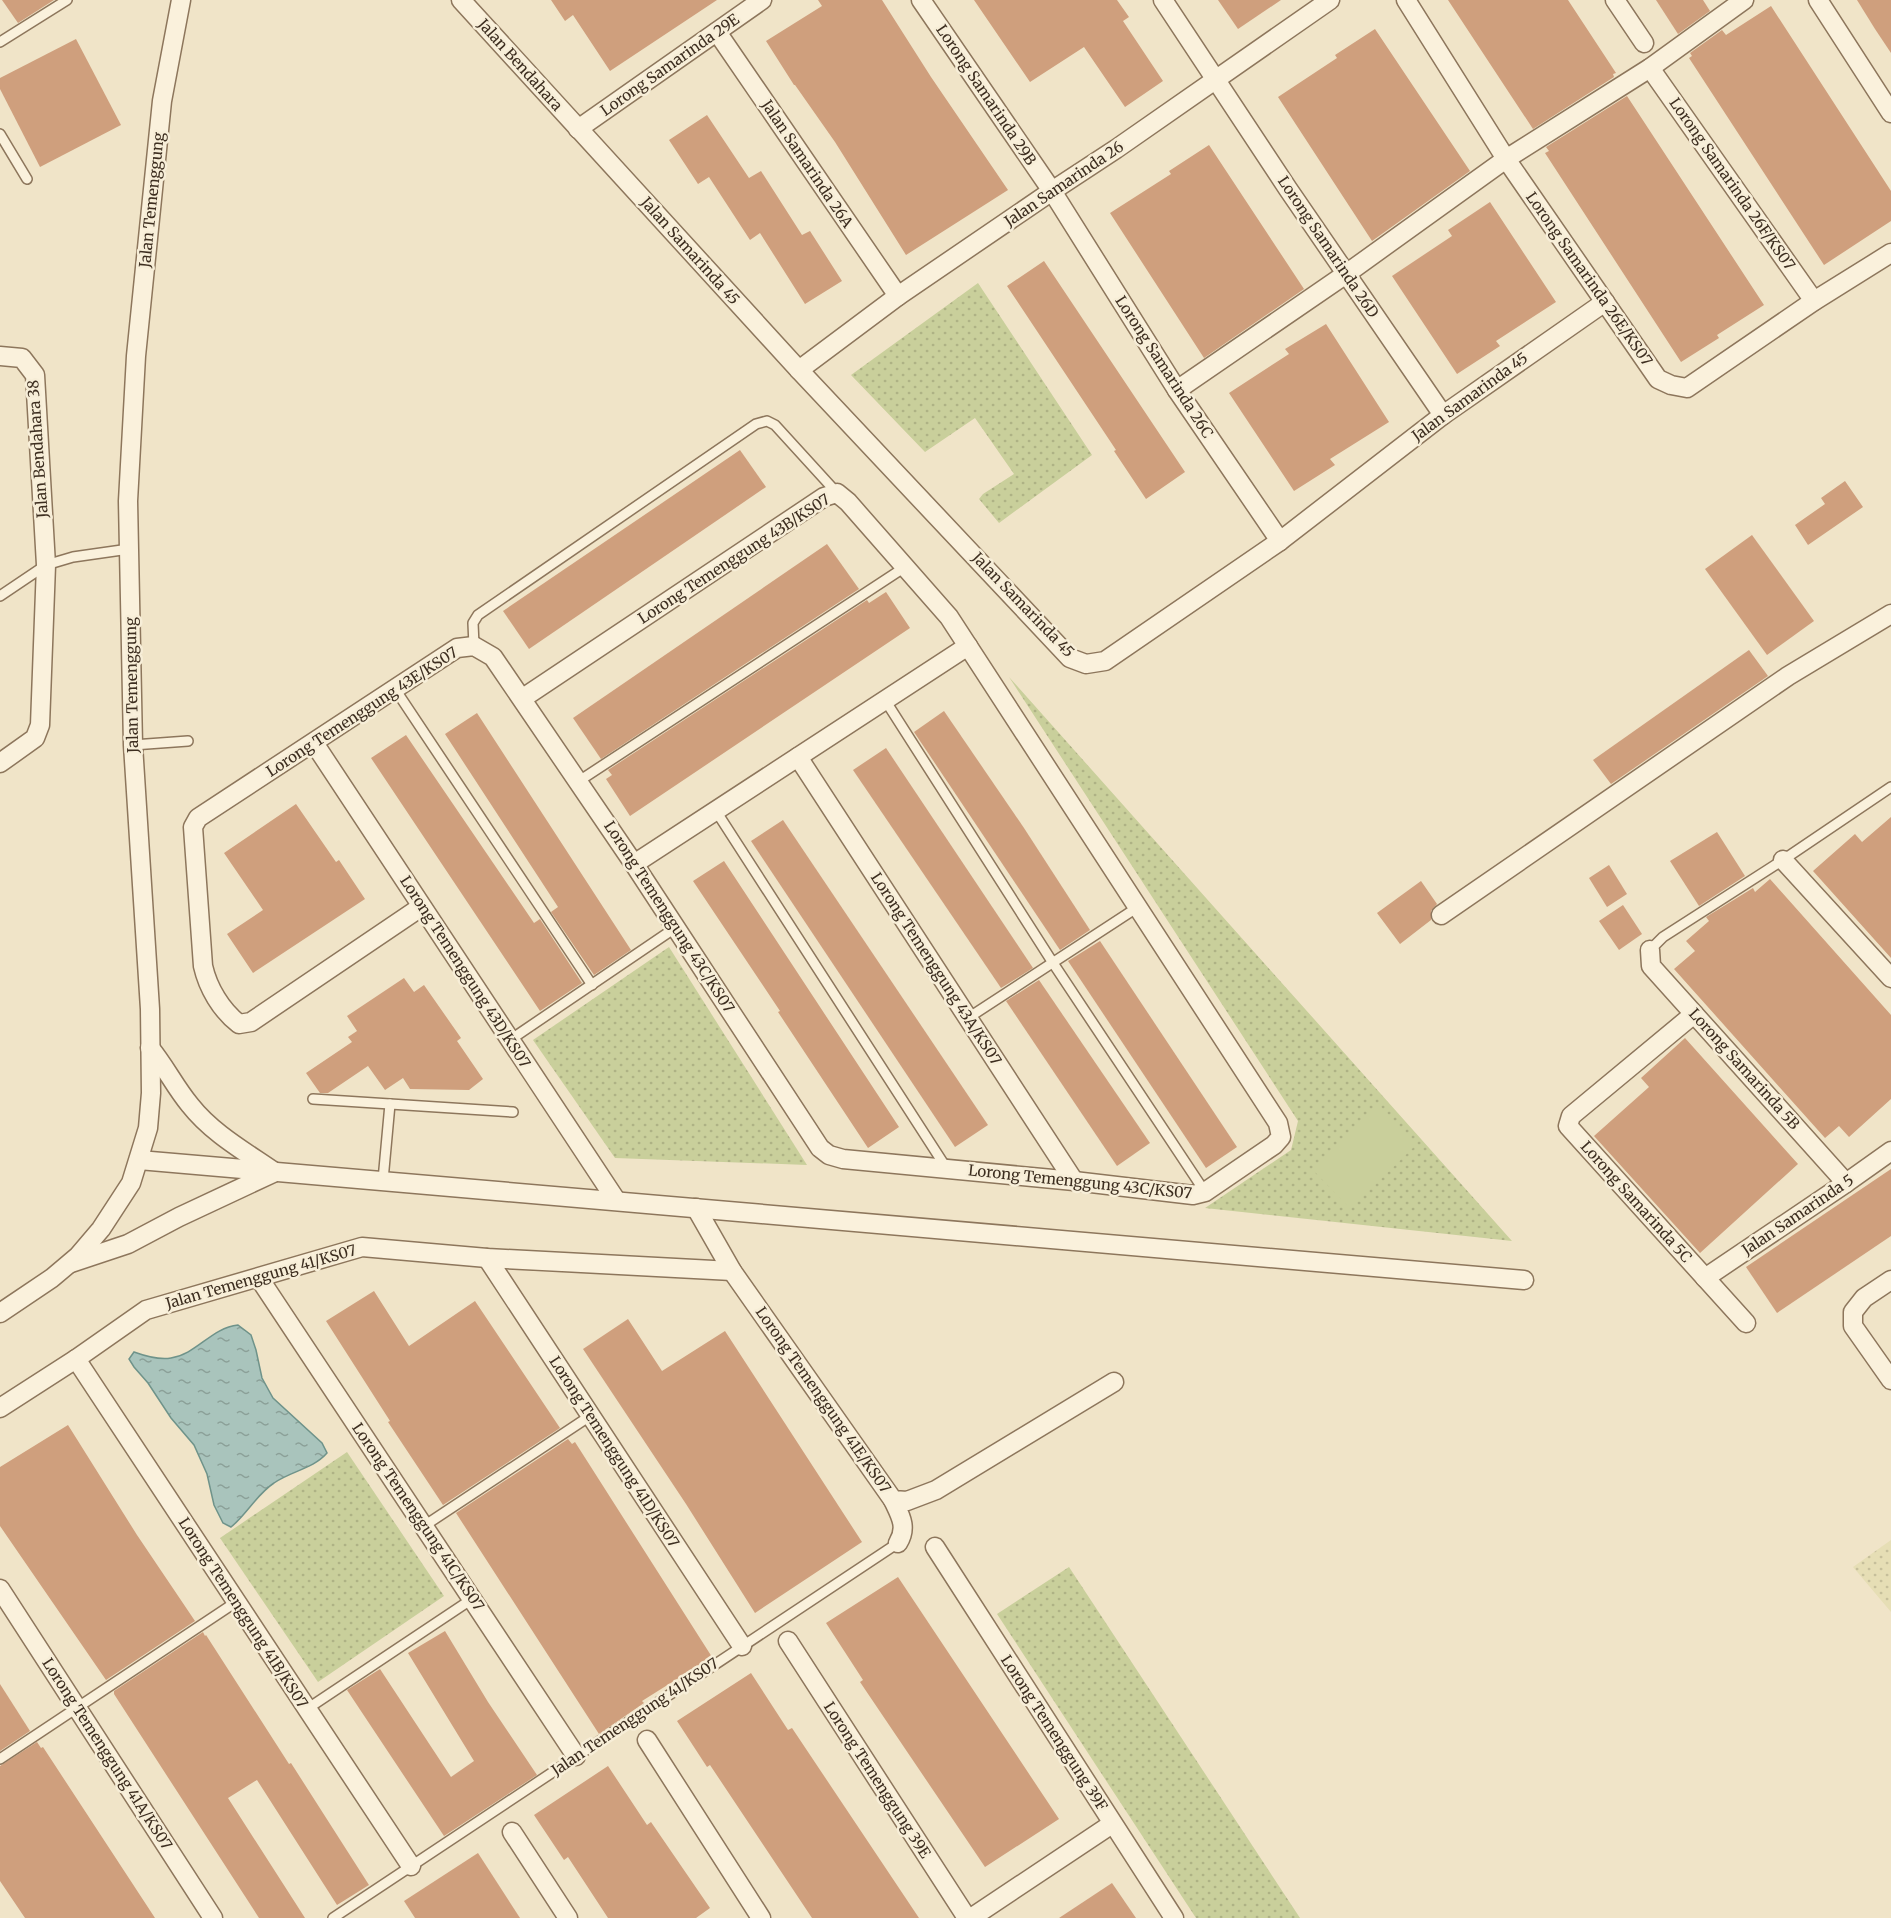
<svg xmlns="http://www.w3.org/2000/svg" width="1891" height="1918" viewBox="0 0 1891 1918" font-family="Merriweather,serif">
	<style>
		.farmland { fill: url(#farmland-dots) }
		.green { fill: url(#green-dots) }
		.pitch { fill: #c9cf9b }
		.water { fill: url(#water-ripples); stroke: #6f938a; stroke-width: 1.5 }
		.building { fill: #cf9f7d }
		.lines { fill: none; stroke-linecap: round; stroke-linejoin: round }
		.lane-casing { stroke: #8d765c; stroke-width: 12 }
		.street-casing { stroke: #8d765c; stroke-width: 21 }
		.lane { stroke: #faf1dc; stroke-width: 9 }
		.street { stroke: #faf1dc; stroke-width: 18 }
		.labels { text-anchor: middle; stroke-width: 5; stroke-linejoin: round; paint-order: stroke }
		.street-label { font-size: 15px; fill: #3d2e20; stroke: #f7eed8 }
	</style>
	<defs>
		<pattern id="farmland-dots" width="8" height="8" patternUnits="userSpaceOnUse" patternTransform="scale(1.5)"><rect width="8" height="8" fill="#e6deb5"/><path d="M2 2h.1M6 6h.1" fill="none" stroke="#c6bf9b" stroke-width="1.8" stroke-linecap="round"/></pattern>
		<pattern id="green-dots" width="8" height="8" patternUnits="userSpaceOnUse" patternTransform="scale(1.5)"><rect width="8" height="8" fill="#c9cf9b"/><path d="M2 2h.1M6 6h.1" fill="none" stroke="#aeb285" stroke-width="1.8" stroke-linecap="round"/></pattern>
		<pattern id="water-ripples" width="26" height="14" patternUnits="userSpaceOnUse" patternTransform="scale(1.5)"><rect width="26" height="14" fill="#a9c4bc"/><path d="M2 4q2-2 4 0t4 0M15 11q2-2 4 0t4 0" fill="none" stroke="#8ba098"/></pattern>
	</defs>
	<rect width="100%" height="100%" fill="#f0e4c8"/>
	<polygon class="farmland" points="1891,1540 1891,1612 1853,1567"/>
	<g class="green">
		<polygon points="978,283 1092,455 999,523 979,499 983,494 1014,474 975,418 925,452 851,375"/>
		<polygon points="1009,677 1512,1241 1205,1208 1291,1150 1298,1121"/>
		<polygon points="669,947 807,1165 615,1158 533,1040"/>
		<polygon points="347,1452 444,1596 318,1682 220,1538"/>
		<polygon points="1069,1567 1300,1918 1196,1918 997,1614"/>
	</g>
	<polygon class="pitch" points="1380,1106 1417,1144 1350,1209 1314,1171"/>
	<path class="water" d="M238,1325L251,1335L256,1350L262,1378L273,1398L322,1443L327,1453C313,1469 291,1471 274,1483C257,1494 247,1514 231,1527L223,1523L214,1505L207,1474L194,1445L171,1418L148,1383L134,1367L129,1359L134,1352C145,1356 159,1360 171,1358C197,1354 211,1328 238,1325Z"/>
	<g class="building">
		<polygon points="2,0 54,0 18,23"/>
		<polygon points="551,0 717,0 610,71 573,15 565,21"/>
		<polygon points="818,0 882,0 931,77 1008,190 906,255 835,142 795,85 794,85 766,41 822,6"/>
		<polygon points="974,0 1117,0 1129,17 1123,21 1163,81 1125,107 1084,47 1030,82"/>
		<polygon points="1218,0 1281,0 1238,29"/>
		<polygon points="1448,0 1568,0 1616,73 1613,74 1614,77 1533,129"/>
		<polygon points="1656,0 1703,0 1710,11 1678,34"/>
		<polygon points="1857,0 1891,0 1891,53 1875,29"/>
		<polygon points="1771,6 1891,191 1891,221 1824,265 1689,58 1692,56 1690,53 1722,30 1726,35"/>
		<polygon points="1375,29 1470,171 1372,241 1278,97 1337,58 1335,55"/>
		<polygon points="76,39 121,125 40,167 0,89 0,78"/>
		<polygon points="1627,96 1764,305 1717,335 1719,338 1681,362 1545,153 1549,151 1546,147"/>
		<polygon points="707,115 749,178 761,171 802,235 810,231 842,281 805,304 760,233 750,240 709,177 698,184 669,140"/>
		<polygon points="1209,145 1304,289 1204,358 1110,213 1171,174 1169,171"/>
		<polygon points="1490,202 1556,302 1496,341 1500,346 1457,374 1392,276 1452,236 1448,230"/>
		<polygon points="1044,261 1185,472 1146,499 1114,451 1116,450 1007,286"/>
		<polygon points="1326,324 1389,422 1330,459 1335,465 1294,491 1229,393 1289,354 1285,349"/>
		<polygon points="740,450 766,487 529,649 503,611"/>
		<polygon points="1845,481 1863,507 1808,545 1795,525 1825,504 1821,498"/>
		<polygon points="1752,535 1814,621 1767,655 1705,569"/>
		<polygon points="827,544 859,589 601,759 573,718"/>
		<polygon points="886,592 910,628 630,816 606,779 612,775 608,770 867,600 869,603"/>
		<polygon points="1749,650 1768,676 1611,784 1593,760"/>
		<polygon points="944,711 1024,828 1090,930 1060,950 914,732"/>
		<polygon points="477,713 631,950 594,975 551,912 558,907 445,734"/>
		<polygon points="406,735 534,923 540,919 582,983 540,1011 371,758"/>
		<polygon points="886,748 1033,968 1001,988 853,770"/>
		<polygon points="296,804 336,862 339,860 365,899 253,973 227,934 263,910 224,853"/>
		<polygon points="1891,817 1891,958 1813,871 1855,834 1862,842"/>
		<polygon points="783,820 988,1125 955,1147 751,841"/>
		<polygon points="1717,832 1745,876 1699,906 1670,861"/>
		<polygon points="724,861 899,1127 868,1148 778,1012 780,1011 693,881"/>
		<polygon points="1609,865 1627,894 1607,907 1589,878"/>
		<polygon points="1770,879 1891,1015 1891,1099 1849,1137 1839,1126 1825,1138 1674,969 1695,951 1686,941 1709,921 1706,917 1753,888 1755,892"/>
		<polygon points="1421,881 1437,904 1431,911 1431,920 1400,944 1377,913"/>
		<polygon points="1623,905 1642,934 1619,950 1599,921"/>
		<polygon points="1100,941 1237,1147 1206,1168 1068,961"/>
		<polygon points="404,978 414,992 424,985 461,1038 457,1041 483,1079 469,1090 410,1089 403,1078 385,1090 368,1066 328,1093 320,1093 306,1073 352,1042 348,1037 357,1031 347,1016"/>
		<polygon points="1039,980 1150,1143 1117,1166 1006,1001"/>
		<polygon points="1685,1038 1798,1164 1700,1253 1594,1136 1649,1087 1641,1078"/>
		<polygon points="1891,1169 1891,1236 1777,1313 1746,1267"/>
		<polygon points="374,1291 409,1346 475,1301 560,1428 443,1505 388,1422 390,1421 326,1321"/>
		<polygon points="628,1319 662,1371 725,1331 862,1542 755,1613 686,1504 583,1349"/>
		<polygon points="68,1425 137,1535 195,1621 106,1680 0,1526 0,1467"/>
		<polygon points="568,1439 572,1444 575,1442 712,1657 642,1701 644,1703 599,1734 456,1513"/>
		<polygon points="898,1577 1059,1819 985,1867 860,1682 863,1680 826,1623"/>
		<polygon points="445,1631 488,1702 537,1775 444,1836 347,1690 380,1669 451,1777 474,1761 408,1653"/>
		<polygon points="203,1632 205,1636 206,1635 289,1764 291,1763 369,1885 337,1905 257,1780 228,1798 305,1918 259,1918 114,1694 114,1691"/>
		<polygon points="751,1673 788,1730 792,1728 919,1918 812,1918 710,1765 707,1767 677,1721"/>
		<polygon points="0,1684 30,1731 0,1751"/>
		<polygon points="37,1742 41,1748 43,1747 155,1918 25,1918 0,1881 0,1766"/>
		<polygon points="608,1766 647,1825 651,1822 710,1908 696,1918 608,1918 568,1857 564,1860 534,1815"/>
		<polygon points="478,1853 520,1918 415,1918 404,1901"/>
		<polygon points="1112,1883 1136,1918 1059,1918"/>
	</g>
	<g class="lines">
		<g class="lane-casing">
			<g id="lane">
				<polyline points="0,42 67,0"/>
				<polyline points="0,134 27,179"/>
				<polyline points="0,596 46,565 73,557 129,549"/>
				<polyline points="474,646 473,623 478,615 756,424 767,421 775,425 837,493"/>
				<polyline points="395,689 592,985"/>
				<polyline points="885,700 1053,963 1205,1192"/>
				<polyline points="133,745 188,741"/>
				<polyline points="579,781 905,567"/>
				<polyline points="716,811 947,1169"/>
				<polyline points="1650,950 1663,937 1783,860 1891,787"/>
				<polyline points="968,1018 1138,907"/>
				<polyline points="510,1040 675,928"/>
				<polyline points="313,1099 513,1112"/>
				<polyline points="383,1180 390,1104"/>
				<polyline points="424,1526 590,1416"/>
				<polyline points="307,1709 472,1599"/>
				<polyline points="0,1759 236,1602"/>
				<polyline points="333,1918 898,1543"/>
			</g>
		</g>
		<g class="street-casing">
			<g id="street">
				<polyline points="461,0 799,370 1070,658 1086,664 1105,661 1280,541 1443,415 1605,302"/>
				<polyline points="921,0 1052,191 1177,390 1280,541"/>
				<polyline points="1163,0 1288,189 1443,415"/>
				<polyline points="1406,0 1506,159 1658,379 1671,385 1687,388 1814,301 1891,253"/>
				<polyline points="1615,0 1644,43"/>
				<polyline points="1818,0 1891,113"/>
				<polyline points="717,32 898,296"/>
				<polyline points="1650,68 1814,301"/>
				<polyline points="578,129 762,0"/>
				<polyline points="0,356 22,358 35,375 46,565 40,725 35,738 0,763"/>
				<polyline points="799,370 898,296 1052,191 1116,149 1330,0"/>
				<polyline points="1177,390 1346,274 1506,159 1650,68 1744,0"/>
				<polyline points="314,743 616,1200"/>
				<polyline points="798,757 1074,1181"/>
				<polyline points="1783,860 1891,978"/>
				<polyline points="634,864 968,646"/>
				<path d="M421,907L251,1022L239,1024C221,1010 208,988 203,966L193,827L198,818L457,648L474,646L493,657L634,864L820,1148L829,1155L843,1159L1074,1181L1193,1195L1205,1192L1274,1145L1281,1137L1278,1123L949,617L848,502L837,493L824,497L523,698"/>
				<polyline points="1441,915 1788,676 1891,614"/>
				<polyline points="1650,950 1651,966 1846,1183"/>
				<polyline points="1694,1014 1571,1116 1568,1126 1746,1323"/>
				<path d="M150,1048C165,1066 175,1087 190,1105C212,1133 244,1151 273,1171"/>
				<polyline points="139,1160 1524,1280"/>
				<polyline points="696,1208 732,1271 893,1500 907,1501 936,1490 1114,1382"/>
				<polyline points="487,1258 742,1646"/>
				<polyline points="71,1263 128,1244 179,1217 273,1173"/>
				<polyline points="259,1278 576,1756"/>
				<polyline points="1705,1278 1846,1183 1891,1151"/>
				<polyline points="1891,1280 1864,1298 1853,1312 1853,1326 1891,1380"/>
				<polyline points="0,1313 52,1278 78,1256 101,1229 131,1183 148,1128 151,1093 150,1009 133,745 128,501 136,356 162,101 181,0"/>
				<polyline points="76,1359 411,1866"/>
				<polyline points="0,1408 76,1359 146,1310 362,1247 487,1258 732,1271"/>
				<path d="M893,1500C900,1515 908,1527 898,1543"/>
				<polyline points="935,1547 1174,1918"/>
				<polyline points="0,1589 213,1918"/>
				<polyline points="788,1641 967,1918"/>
				<polyline points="647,1740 761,1918"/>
				<polyline points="512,1832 568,1918"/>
				<polyline points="971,1918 1112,1824"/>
			</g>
		</g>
		<use href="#lane" class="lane"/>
		<use href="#street" class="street"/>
	</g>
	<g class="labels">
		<g class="street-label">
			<text transform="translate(520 65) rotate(48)" y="5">Jalan Bendahara</text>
			<text transform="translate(670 65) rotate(-35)" y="5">Lorong Samarinda 29E</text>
			<text transform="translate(986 95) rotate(56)" y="5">Lorong Samarinda 29B</text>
			<text transform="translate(807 164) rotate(56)" y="5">Jalan Samarinda 26A</text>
			<text transform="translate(1064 184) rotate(-34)" y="5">Jalan Samarinda 26</text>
			<text transform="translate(1732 184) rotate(55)" y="5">Lorong Samarinda 26F/KS07</text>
			<text transform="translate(152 200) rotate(-84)" y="5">Jalan Temenggung</text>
			<text transform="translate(1328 247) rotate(56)" y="5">Lorong Samarinda 26D</text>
			<text transform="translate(690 251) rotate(48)" y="5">Jalan Samarinda 45</text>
			<text transform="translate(1589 279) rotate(55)" y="5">Lorong Samarinda 26E/KS07</text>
			<text transform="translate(1164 367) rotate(57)" y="5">Lorong Samarinda 26C</text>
			<text transform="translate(1470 397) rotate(-36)" y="5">Jalan Samarinda 45</text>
			<text transform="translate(38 449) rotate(-94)" y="5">Jalan Bendahara 38</text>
			<text transform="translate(734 559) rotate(-33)" y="5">Lorong Temenggung 43B/KS07</text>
			<text transform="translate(1023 605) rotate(46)" y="5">Jalan Samarinda 45</text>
			<text transform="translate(132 685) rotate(-91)" y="5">Jalan Temenggung</text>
			<text transform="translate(362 712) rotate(-33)" y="5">Lorong Temenggung 43E/KS07</text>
			<text transform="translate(669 917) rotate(57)" y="5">Lorong Temenggung 43C/KS07</text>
			<text transform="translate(936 969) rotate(57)" y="5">Lorong Temenggung 43A/KS07</text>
			<text transform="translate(465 972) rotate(57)" y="5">Lorong Temenggung 43D/KS07</text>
			<text transform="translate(1744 1069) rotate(48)" y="5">Lorong Samarinda 5B</text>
			<text transform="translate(1080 1182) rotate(6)" y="5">Lorong Temenggung 43C/KS07</text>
			<text transform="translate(1636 1202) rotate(48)" y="5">Lorong Samarinda 5C</text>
			<text transform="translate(1798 1215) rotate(-34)" y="5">Jalan Samarinda 5</text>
			<text transform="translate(261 1277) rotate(-16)" y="5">Jalan Temenggung 41/KS07</text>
			<text transform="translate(823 1400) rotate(55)" y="5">Lorong Temenggung 41E/KS07</text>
			<text transform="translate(614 1452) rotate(57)" y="5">Lorong Temenggung 41D/KS07</text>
			<text transform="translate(418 1517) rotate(56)" y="5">Lorong Temenggung 41C/KS07</text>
			<text transform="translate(243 1613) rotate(57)" y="5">Lorong Temenggung 41B/KS07</text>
			<text transform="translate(635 1717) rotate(-34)" y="5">Jalan Temenggung 41/KS07</text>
			<text transform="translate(1054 1733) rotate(57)" y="5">Lorong Temenggung 39F</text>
			<text transform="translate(107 1754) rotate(57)" y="5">Lorong Temenggung 41A/KS07</text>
			<text transform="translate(877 1780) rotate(57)" y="5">Lorong Temenggung 39E</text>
		</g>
	</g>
</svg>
